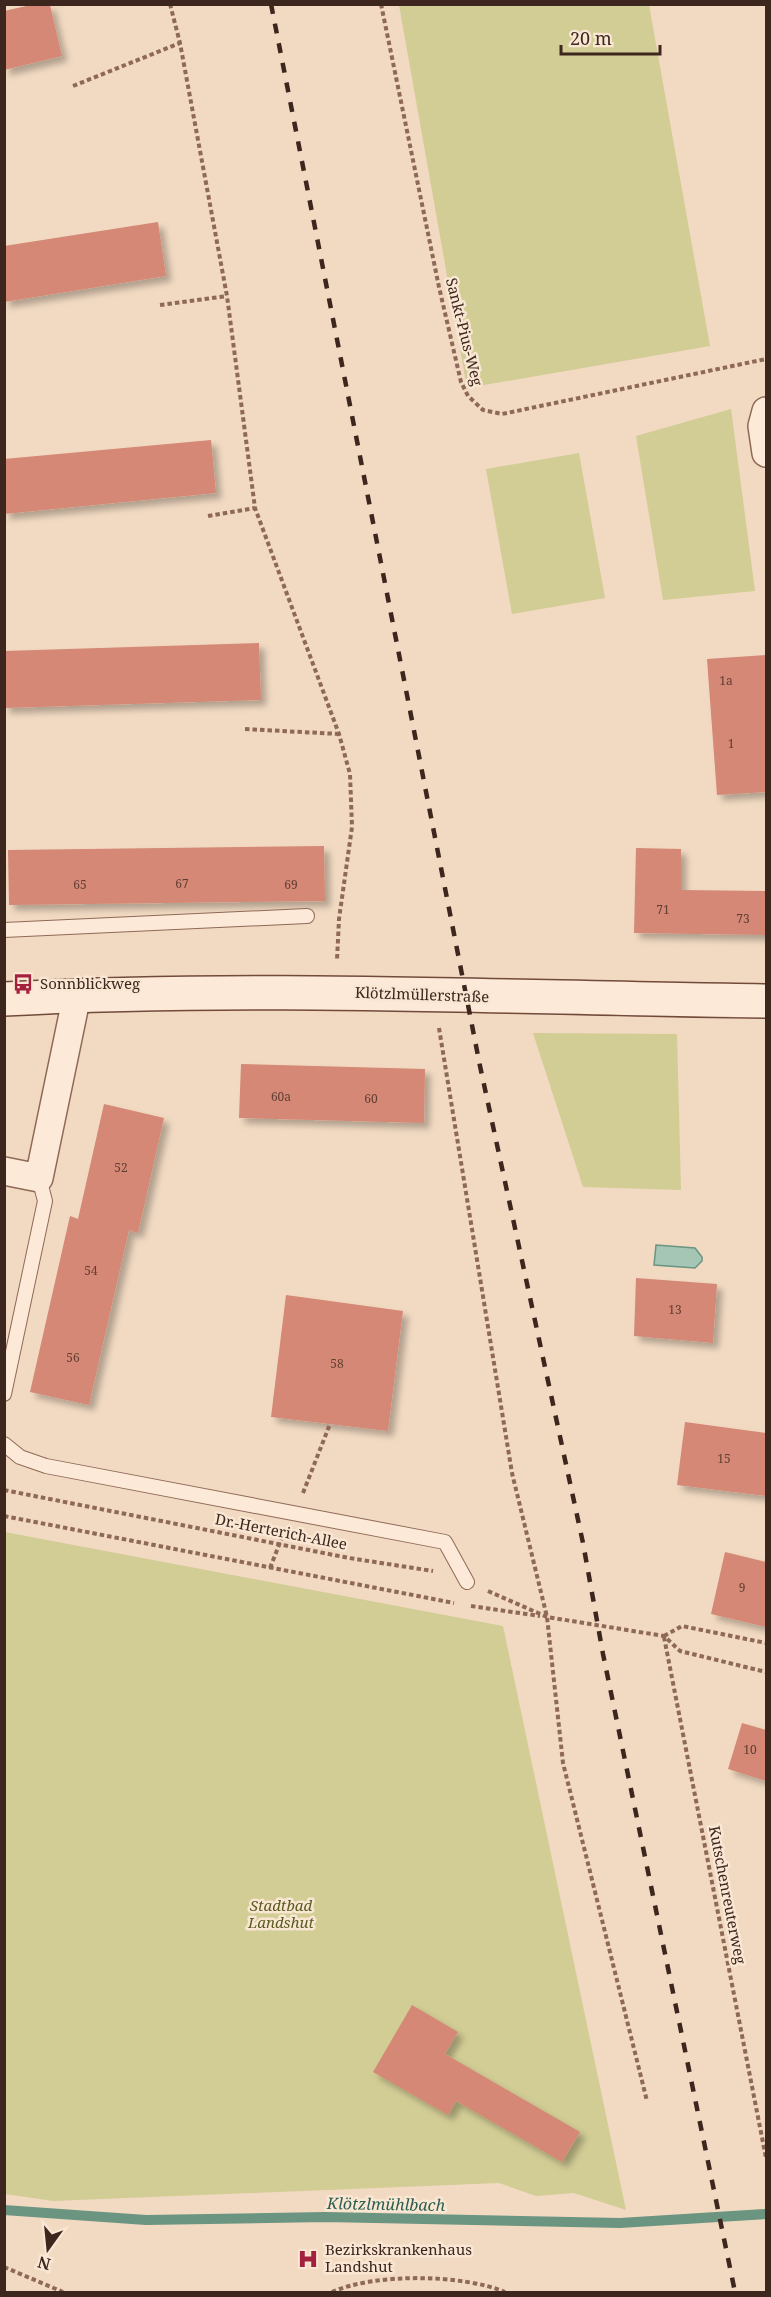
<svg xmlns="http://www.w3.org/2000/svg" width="771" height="2297" viewBox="0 0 771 2297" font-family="'Noto Serif',serif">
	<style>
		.green { fill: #d2cc95 }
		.water { fill: #a5c5b5; stroke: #6b9481; stroke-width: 1.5 }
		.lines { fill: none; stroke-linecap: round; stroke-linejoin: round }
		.stream { stroke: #6b9481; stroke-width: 10 }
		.building { fill: #d48875; filter: url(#shadow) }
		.lane-casing { stroke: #8f6957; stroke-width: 16 }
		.street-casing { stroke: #8f6957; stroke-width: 30 }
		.secondary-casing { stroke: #714a3a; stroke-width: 36 }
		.path { stroke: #8f6957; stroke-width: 4; stroke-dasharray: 4.5 3; stroke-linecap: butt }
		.lane { stroke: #fce9d7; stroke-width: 14 }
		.street { stroke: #fce9d7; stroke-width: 27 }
		.secondary { stroke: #fce9d7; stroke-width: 33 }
		.rail { stroke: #3d261d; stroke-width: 4.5; stroke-dasharray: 10 10; stroke-linecap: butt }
		.labels { text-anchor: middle; stroke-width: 5; stroke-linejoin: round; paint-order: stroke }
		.number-label { font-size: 12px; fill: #633e33 }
		.street-label { font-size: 15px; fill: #3d261d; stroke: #f9e6d3 }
		.poi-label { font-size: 15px; fill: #3d261d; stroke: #f9e6d3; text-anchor: start }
		.park-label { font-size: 15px; font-style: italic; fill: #595c21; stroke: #f9e6d3 }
		.water-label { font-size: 16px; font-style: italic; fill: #2b5e50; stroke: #f9e6d3 }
	</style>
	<defs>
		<filter id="shadow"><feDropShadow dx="5.5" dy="5.5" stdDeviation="3" flood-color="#0004"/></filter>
	</defs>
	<rect width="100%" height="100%" fill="#f2dac2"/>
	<g class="green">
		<polygon points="399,5 649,5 710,346 467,388"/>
		<polygon points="731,409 755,591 663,600 636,436"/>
		<polygon points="579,453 605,598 512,614 486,469"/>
		<polygon points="533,1033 677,1034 681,1190 583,1187"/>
		<polygon points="5,1532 503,1626 626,2210 574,2193 536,2196 499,2183 53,2201 5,2194"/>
	</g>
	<polygon class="water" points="656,1245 695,1248 702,1257 702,1261 695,1268 654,1265"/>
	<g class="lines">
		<polyline class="stream" points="4,2210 146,2220 325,2217 620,2223 766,2214"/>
	</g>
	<g class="building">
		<polygon points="31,5 50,5 62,56 4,70 4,11"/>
		<polygon points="158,222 166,276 4,302 4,246"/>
		<polygon points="211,440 216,493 4,514 4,459"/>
		<polygon points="259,643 261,700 4,708 4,651"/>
		<polygon points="766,655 766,792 717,795 707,659"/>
		<polygon points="324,846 325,901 9,905 8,850"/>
		<polygon points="636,848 681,849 681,890 766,891 766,935 634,933"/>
		<polygon points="241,1064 425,1069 424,1123 239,1118"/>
		<polygon points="104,1104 164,1118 138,1233 129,1230 89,1405 30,1392 70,1216 78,1219"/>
		<polygon points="636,1278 717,1284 713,1343 634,1336"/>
		<polygon points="286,1295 403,1311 388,1431 271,1417"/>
		<polygon points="685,1422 766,1433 766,1496 677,1485"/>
		<polygon points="725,1552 766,1562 766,1627 711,1614"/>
		<polygon points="742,1723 766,1730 766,1781 728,1769"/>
		<polygon points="412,2005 458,2032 445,2054 580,2132 562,2162 456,2101 448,2115 373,2072"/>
	</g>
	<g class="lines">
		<g class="lane-casing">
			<g id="lane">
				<polyline points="4,930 307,916"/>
				<polyline points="4,1394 45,1201 39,1178"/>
				<polyline points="4,1444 20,1457 46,1466 445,1542 467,1582"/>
			</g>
		</g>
		<g class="street-casing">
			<g id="street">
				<polyline points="766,411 762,426 766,453"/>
				<polyline points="4,1171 39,1178 77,995"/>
			</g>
		</g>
		<g class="secondary-casing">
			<path id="secondary" d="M4,999C258,985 513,998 766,1001"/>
		</g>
		<g class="path">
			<polyline points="170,4 180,43 227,296 255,508 339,734 350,774 352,827 339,919 337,960"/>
			<polyline points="381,4 439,287 461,382 468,396 483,410 502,414 766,359"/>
			<polyline points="73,86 180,43"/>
			<polyline points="160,305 227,296"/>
			<polyline points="208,516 255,508"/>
			<polyline points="245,729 339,734"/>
			<polyline points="439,1028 512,1473 547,1617 563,1763 647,2101"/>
			<polyline points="4,1490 349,1558 433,1571"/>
			<polyline points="303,1493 330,1424"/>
			<polyline points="4,1516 454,1603"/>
			<polyline points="270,1568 283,1535"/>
			<polyline points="488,1591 547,1617 664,1636 680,1651 766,1672"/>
			<polyline points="471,1606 540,1616"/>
			<polyline points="664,1636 682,1626 766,1643"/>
			<polyline points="664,1637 766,2158"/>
			<polyline points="4,2267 63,2292"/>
			<path d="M332,2292C375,2273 462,2274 505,2292"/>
		</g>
		<use href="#lane" class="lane"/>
		<use href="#street" class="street"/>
		<use href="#secondary" class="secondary"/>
		<polyline class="rail" points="271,4 480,1066 583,1543 603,1654 735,2292"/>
	</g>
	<defs>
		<g id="bus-bare" transform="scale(1.62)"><path d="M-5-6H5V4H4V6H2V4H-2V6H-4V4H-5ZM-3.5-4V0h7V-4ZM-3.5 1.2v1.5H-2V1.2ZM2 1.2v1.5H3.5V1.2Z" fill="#a4213e" stroke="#f9e6d3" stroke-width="2.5" paint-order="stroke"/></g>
		<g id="hospital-bare" transform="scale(1.62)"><path d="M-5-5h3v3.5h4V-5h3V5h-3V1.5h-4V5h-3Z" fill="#a4213e" stroke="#f9e6d3" stroke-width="2.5" paint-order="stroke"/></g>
	</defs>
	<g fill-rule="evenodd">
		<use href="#bus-bare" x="23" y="984"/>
		<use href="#hospital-bare" x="308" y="2259"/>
	</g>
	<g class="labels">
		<g class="number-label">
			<text x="726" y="685">1a</text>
			<text x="731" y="748">1</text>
			<text x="182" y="888">67</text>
			<text x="80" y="889">65</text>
			<text x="291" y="889">69</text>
			<text x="663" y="914">71</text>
			<text x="743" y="923">73</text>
			<text x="281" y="1101">60a</text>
			<text x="371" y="1103">60</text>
			<text x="121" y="1172">52</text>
			<text x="91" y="1275">54</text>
			<text x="675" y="1314">13</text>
			<text x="73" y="1362">56</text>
			<text x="337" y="1368">58</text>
			<text x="724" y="1463">15</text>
			<text x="742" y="1592">9</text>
			<text x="750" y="1754">10</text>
		</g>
		<g class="street-label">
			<text transform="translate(464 332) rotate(76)" y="5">Sankt-Pius-Weg</text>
			<text transform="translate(422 995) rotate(2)" y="5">Klötzlmüllerstraße</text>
			<text transform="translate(281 1532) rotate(11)" y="5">Dr.-Herterich-Allee</text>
			<text transform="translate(727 1895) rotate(79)" y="5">Kutschenreuterweg</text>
		</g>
		<g class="poi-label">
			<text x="40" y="989">Sonnblickweg</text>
			<text x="325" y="2255">Bezirkskrankenhaus<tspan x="325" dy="17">Landshut</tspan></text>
		</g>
		<g class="park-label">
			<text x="281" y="1911">Stadtbad<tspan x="281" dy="17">Landshut</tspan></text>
		</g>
		<g class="water-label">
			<text transform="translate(386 2204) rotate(1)" y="6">Klötzlmühlbach</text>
		</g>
	</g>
	<rect width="771" height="2297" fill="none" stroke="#3d261d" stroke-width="12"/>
	<g transform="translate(48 2249) rotate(195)" stroke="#f9e6d3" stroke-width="4.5" paint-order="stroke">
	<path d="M0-4.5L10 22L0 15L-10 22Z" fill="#3d261d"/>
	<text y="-9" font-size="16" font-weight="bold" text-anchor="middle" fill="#3d261d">N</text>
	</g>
	<path d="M561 45v9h99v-9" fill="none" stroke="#3d261d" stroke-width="3"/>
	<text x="570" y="45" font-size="18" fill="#3d261d" stroke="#f9e6d3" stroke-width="4.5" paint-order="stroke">20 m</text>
</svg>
